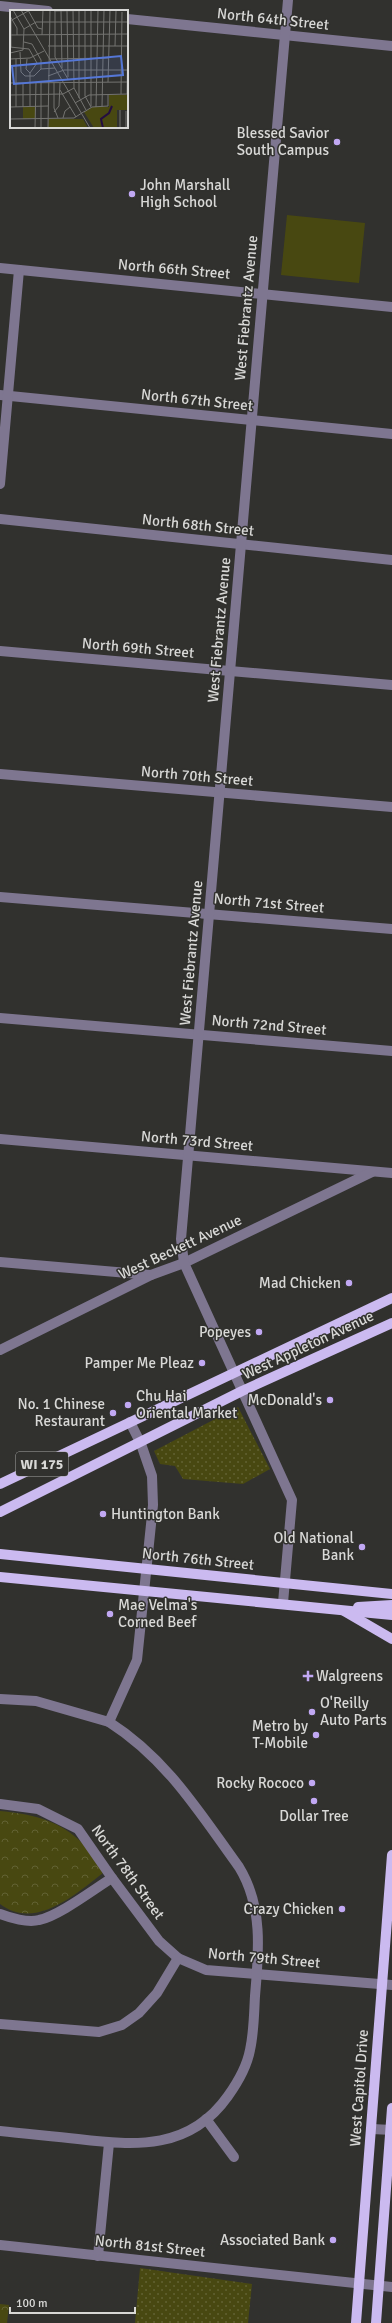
<svg xmlns="http://www.w3.org/2000/svg" width="392" height="2323" viewBox="0 0 392 2323" font-family="Signika,sans-serif">
	<style>
		.grass { fill: url(#grass-dots) }
		.park { fill: url(#park-crowns) }
		.garden { fill: #484811 }
		.lines { fill: none; stroke-linecap: round; stroke-linejoin: round }
		.minor { stroke: #7e7690; stroke-width: 10 }
		.major { stroke: #cbbaf0; stroke-width: 10 }
		.poi-dot { fill: #c1a8f3; stroke: #31312e; stroke-width: 1.5 }
		.labels { text-anchor: middle; stroke-width: 3; stroke-linejoin: round; paint-order: stroke }
		.shield { fill: #31312e; stroke: #a6a6a4; stroke-width: 1 }
		.shield-label { font-size: 14px; font-weight: bold; fill: #d8d8d6 }
		.street-label { font-size: 15px; fill: #d8d8d6; stroke: #31312e }
		.poi-label { font-size: 15px; fill: #d8d8d6; stroke: #31312e; text-anchor: end }
		.inset-river { fill: none; stroke: #240e41; stroke-width: 2 }
		.inset-road { fill: none; stroke: #747471; stroke-width: 1 }
		.view { fill: #5577d7; fill-opacity: 0.15; stroke: #5577d7; stroke-width: 2 }
		.inset-edge { fill: none; stroke: #d8d8d6; stroke-width: 2 }
	</style>
	<defs>
		<pattern id="grass-dots" width="8" height="8" patternUnits="userSpaceOnUse"><rect width="8" height="8" fill="#484811"/><path d="M2 2h.1M6 6h.1" fill="none" stroke="#626233" stroke-width="1.8" stroke-linecap="round"/></pattern>
		<pattern id="park-crowns" width="20" height="18" patternUnits="userSpaceOnUse"><rect width="20" height="18" fill="#484811"/><path d="M2 6a3 3 0 1 1 6 0M12 15a3 3 0 1 1 6 0" fill="none" stroke="#626233"/></pattern>
	</defs>
	<rect width="100%" height="100%" fill="#31312e"/>
	<g class="grass">
		<polygon points="238,1407 270,1469 243,1484 183,1479 175,1466 160,1464 154,1451"/>
		<polygon points="140,2268 252,2284 248,2323 135,2323"/>
	</g>
	<g class="park">
		<path d="M0,1811C30,1814 56,1819 79,1840C89,1848 96,1862 103,1873C76,1894 35,1931 0,1904Z"/>
		<polygon points="0,2304 9,2305 7,2323 0,2323"/>
	</g>
	<polygon class="garden" points="287,215 365,223 359,283 281,275"/>
	<g class="lines">
		<g class="minor">
			<polyline points="0,6 48,11"/>
			<polyline points="127,19 392,46"/>
			<polyline points="0,268 392,307"/>
			<polyline points="0,395 392,434"/>
			<polyline points="0,484 19,270"/>
			<polyline points="0,519 392,560"/>
			<polyline points="0,651 392,685"/>
			<polyline points="0,774 392,807"/>
			<polyline points="0,897 392,929"/>
			<polyline points="0,1018 392,1051"/>
			<polyline points="0,1139 392,1173"/>
			<polyline points="0,1262 151,1275"/>
			<polyline points="0,1350 151,1275 184,1263 372,1172"/>
			<polyline points="283,1603 292,1500 184,1263 181,1239 288,0"/>
			<polyline points="0,1699 36,1701 109,1722"/>
			<polyline points="0,1804 38,1809 78,1829 112,1878 159,1941 178,1958 206,1970 392,1985"/>
			<path d="M0,1914C10,1918 28,1923 39,1920C59,1916 94,1889 112,1878"/>
			<polyline points="0,2024 99,2032 122,2025 139,2013 157,1993 178,1958"/>
			<polyline points="206,2119 234,2157"/>
			<polyline points="372,2129 392,2130"/>
			<path d="M0,2131C26,2134 52,2136 78,2139C136,2146 190,2150 228,2096C238,2082 247,2066 250,2050C254,2032 254,2013 255,1996C259,1951 263,1906 239,1867C199,1812 167,1759 109,1722L137,1660L153,1505L152,1476L141,1444L130,1422"/>
			<polyline points="0,2245 392,2287"/>
			<polyline points="98,2256 109,2143"/>
		</g>
		<g class="major">
			<polyline points="0,1484 392,1298"/>
			<polyline points="0,1512 242,1391 392,1323"/>
			<polyline points="0,1554 392,1594"/>
			<polyline points="0,1577 392,1615"/>
			<polyline points="358,1607 392,1605"/>
			<polyline points="344,1611 392,1639"/>
			<polyline points="356,2323 392,1855"/>
			<polyline points="376,2323 392,2108"/>
		</g>
	</g>
	<g class="poi-dot">
		<circle cx="337" cy="142" r="4"/>
		<circle cx="132" cy="194" r="4"/>
		<circle cx="349" cy="1283" r="4"/>
		<circle cx="259" cy="1332" r="4"/>
		<circle cx="202" cy="1363" r="4"/>
		<circle cx="330" cy="1400" r="4"/>
		<circle cx="128" cy="1405" r="4"/>
		<circle cx="113" cy="1413" r="4"/>
		<circle cx="103" cy="1514" r="4"/>
		<circle cx="362" cy="1547" r="4"/>
		<circle cx="110" cy="1614" r="4"/>
		<path d="M306 1670h4v4h4v4h-4v4h-4v-4h-4v-4h4z"/>
		<circle cx="312" cy="1712" r="4"/>
		<circle cx="316" cy="1735" r="4"/>
		<circle cx="312" cy="1783" r="4"/>
		<circle cx="314" cy="1801" r="4"/>
		<circle cx="342" cy="1909" r="4"/>
		<circle cx="333" cy="2240" r="4"/>
	</g>
	<g class="labels">
		<rect class="shield" x="16" y="1452" width="52" height="24" rx="3"/>
		<g class="shield-label">
			<text x="42" y="1469">WI 175</text>
		</g>
		<g class="street-label">
			<text transform="translate(273 19) rotate(6)" y="5">North 64th Street</text>
			<text transform="translate(174 269) rotate(5)" y="5">North 66th Street</text>
			<text transform="translate(246 308) rotate(-85)" y="5">West Fiebrantz Avenue</text>
			<text transform="translate(197 400) rotate(6)" y="5">North 67th Street</text>
			<text transform="translate(198 525) rotate(6)" y="5">North 68th Street</text>
			<text transform="translate(219 630) rotate(-85)" y="5">West Fiebrantz Avenue</text>
			<text transform="translate(138 648) rotate(5)" y="5">North 69th Street</text>
			<text transform="translate(197 776) rotate(5)" y="5">North 70th Street</text>
			<text transform="translate(269 903) rotate(5)" y="5">North 71st Street</text>
			<text transform="translate(191 953) rotate(-85)" y="5">West Fiebrantz Avenue</text>
			<text transform="translate(269 1025) rotate(5)" y="5">North 72nd Street</text>
			<text transform="translate(197 1141) rotate(5)" y="5">North 73rd Street</text>
			<text transform="translate(180 1247) rotate(-25)" y="5">West Beckett Avenue</text>
			<text transform="translate(308 1345) rotate(-25)" y="5">West Appleton Avenue</text>
			<text transform="translate(198 1559) rotate(6)" y="5">North 76th Street</text>
			<text transform="translate(128 1872) rotate(54)" y="5">North 78th Street</text>
			<text transform="translate(264 1958) rotate(5)" y="5">North 79th Street</text>
			<text transform="translate(359 2088) rotate(-86)" y="5">West Capitol Drive</text>
			<text transform="translate(150 2246) rotate(6)" y="5">North 81st Street</text>
		</g>
		<g class="poi-label">
			<text x="329" y="138">Blessed Savior<tspan x="329" dy="17">South Campus</tspan></text>
			<text x="140" y="190" text-anchor="start">John Marshall<tspan x="140" dy="17">High School</tspan></text>
			<text x="341" y="1288">Mad Chicken</text>
			<text x="251" y="1337">Popeyes</text>
			<text x="194" y="1368">Pamper Me Pleaz</text>
			<text x="136" y="1401" text-anchor="start">Chu Hai<tspan x="136" dy="17">Oriental Market</tspan></text>
			<text x="322" y="1405">McDonald's</text>
			<text x="105" y="1409">No. 1 Chinese<tspan x="105" dy="17">Restaurant</tspan></text>
			<text x="111" y="1519" text-anchor="start">Huntington Bank</text>
			<text x="354" y="1543">Old National<tspan x="354" dy="17">Bank</tspan></text>
			<text x="118" y="1610" text-anchor="start">Mae Velma's<tspan x="118" dy="17">Corned Beef</tspan></text>
			<text x="316" y="1681" text-anchor="start">Walgreens</text>
			<text x="320" y="1708" text-anchor="start">O'Reilly<tspan x="320" dy="17">Auto Parts</tspan></text>
			<text x="308" y="1731">Metro by<tspan x="308" dy="17">T-Mobile</tspan></text>
			<text x="304" y="1788">Rocky Rococo</text>
			<text x="314" y="1821" text-anchor="middle">Dollar Tree</text>
			<text x="334" y="1914">Crazy Chicken</text>
			<text x="325" y="2245">Associated Bank</text>
		</g>
	</g>
	<g transform="translate(10 10)">
		<rect width="118" height="118" fill="#31312e"/>
		<path d="M39,109H73L78,118H38Z" fill="#484811"/>
		<path d="M99,85H118V100H107V118H84L74,102L83,97H99ZM13,97H25V108L13,109Z" fill="#484811"/>
		<path class="inset-river" d="M93,118L91,109L99,103L102,96"/>
		<path class="inset-road" d="M3,0L14,19M11,0L80,118M18,0L28,18L32,19M45,0V47L58,69M63,0L64,78M69,0V88M75,0V86L81,97M44,1L106,0M51,1L52,58M57,1L58,67M0,6L7,18V25M0,11L20,0M14,19L26,12H118M0,25L118,24M32,25L33,0M14,32L22,34L31,50V59M38,36H118M105,36L106,1M0,37L19,39L27,53L20,63M1,37V11M10,42L11,62L15,66H24L31,59L45,58M0,43L13,40L14,19M0,49L20,48L34,41M17,49L16,59L20,63M40,49L99,48M38,66L54,60H118M0,69V49M44,72V98L48,108M98,72L100,0M0,73L118,72M64,78L76,100M50,80L66,107M111,84L112,2M117,84L118,12M0,85L53,84L64,78M65,93L79,85L118,84M81,96V0M0,97L38,96M0,97V118M6,97V49M13,97V73M20,97V63M86,97L88,0M92,97L94,0M44,102L49,96L50,73M74,102L82,97L98,96V85M53,108L55,101L60,97M0,109L64,108L75,101M25,118L26,72M31,118V72M38,118L40,0M110,118V100M116,118V101"/>
		<path class="view" d="M111,46L113,65L4,74L2,56Z"/>
		<rect width="118" height="118" class="inset-edge"/>
	</g>
	<path d="M10 2307v6h125v-6" fill="none" stroke="#d8d8d6" stroke-width="2"/>
	<text x="16" y="2307" font-size="12" fill="#d8d8d6" stroke="#31312e" stroke-width="3" paint-order="stroke">100 m</text>
</svg>
